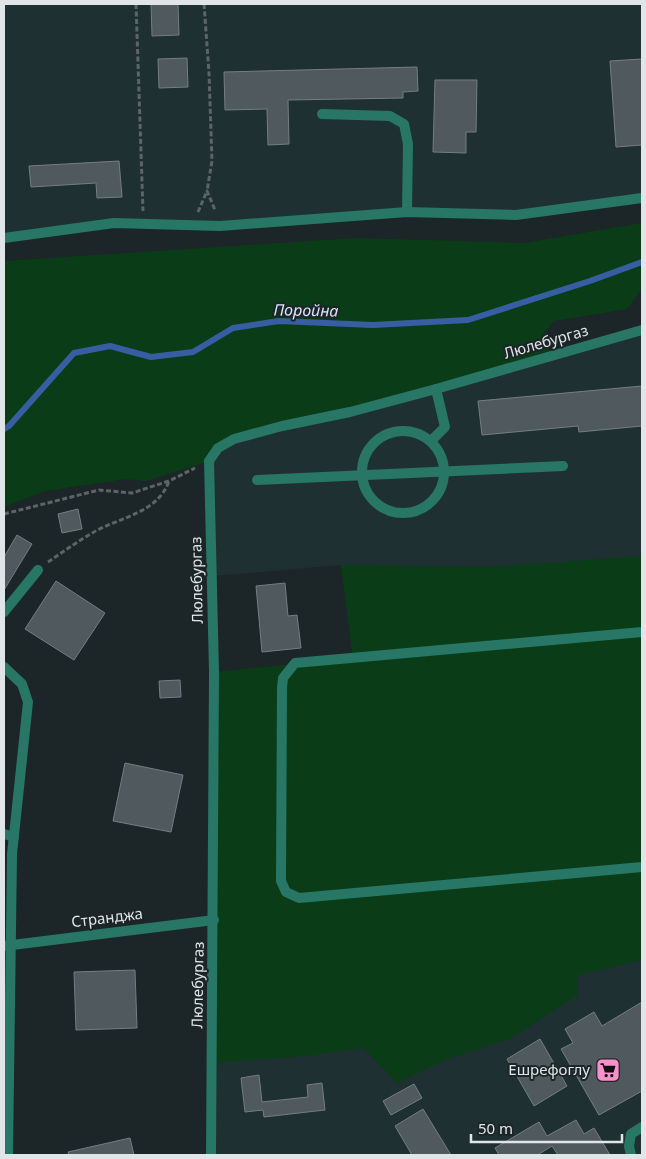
<svg xmlns="http://www.w3.org/2000/svg" width="646" height="1159" viewBox="0 0 646 1159" font-family="'Noto Sans',sans-serif">
	<style>
		.built { fill: #1f3032 }
		.green { fill: #0a3d17 }
		.lines { fill: none; stroke-linecap: round; stroke-linejoin: round }
		.stream { stroke: #375ea3; stroke-width: 6 }
		.building { fill: #50595e; stroke: #747d83 }
		.path { stroke: #5c6466; stroke-width: 3; stroke-dasharray: 5 2.5; stroke-linecap: butt }
		.service { stroke: #277666; stroke-width: 10 }
		.minor { stroke: #277666; stroke-width: 10 }
		.labels { text-anchor: middle; stroke-width: 4; stroke-linejoin: round; paint-order: stroke }
		.street-label { font-size: 15px; fill: #e0e6e7; stroke: #1c2527 }
		.poi-label { font-size: 15px; fill: #e0e6e7; stroke: #1c2527; text-anchor: end }
		.water-label { font-size: 16px; font-style: italic; fill: #d8e4f8; stroke: #1c2527 }
	</style>
	<rect width="100%" height="100%" fill="#1c2527"/>
	<g class="built">
		<polygon points="4,4 642,4 642,198 516,215 407,212 236,224 114,223 4,238"/>
		<polygon points="642,330 642,1155 211,1155 214,920 353,657 341,565 212,576 209,461 218,448"/>
	</g>
	<g class="green">
		<polygon points="642,223 642,288 627,309 554,321 541,337 553,355 234,439 209,461 146,481 126,479 45,491 4,507 4,261 356,238 524,243"/>
		<polygon points="642,556 642,960 577,975 578,995 509,1039 447,1059 397,1083 363,1048 307,1056 212,1063 214,672 353,658 341,565 491,567"/>
	</g>
	<g class="lines">
		<polyline class="stream" points="4,429 9,426 74,353 110,346 151,357 193,352 233,328 279,321 373,325 468,320 590,281 642,262"/>
	</g>
	<g class="building">
		<polygon points="151,4 178,4 179,35 152,36"/>
		<polygon points="187,58 188,87 159,88 158,59"/>
		<polygon points="642,59 642,145 616,147 610,61"/>
		<polygon points="417,67 418,91 403,92 403,98 288,100 289,144 268,145 267,109 225,110 224,72"/>
		<polygon points="435,80 477,80 476,132 466,132 466,153 433,152"/>
		<polygon points="119,161 122,197 97,198 96,183 31,187 29,166"/>
		<polygon points="642,386 642,426 579,432 578,426 482,435 478,401"/>
		<polygon points="78,509 82,529 62,533 58,514"/>
		<polygon points="17,535 32,544 4,590 4,557"/>
		<polygon points="56,581 105,613 74,660 25,629"/>
		<polygon points="285,583 288,616 297,615 301,648 262,652 256,586"/>
		<polygon points="180,680 181,697 160,698 159,681"/>
		<polygon points="125,763 183,775 171,832 113,821"/>
		<polygon points="135,970 137,1028 76,1030 74,972"/>
		<polygon points="642,1002 642,1091 599,1115 561,1049 573,1043 565,1029 594,1012 602,1026"/>
		<polygon points="540,1039 567,1086 534,1106 507,1059"/>
		<polygon points="259,1075 262,1102 308,1097 307,1085 322,1083 325,1110 264,1117 263,1110 245,1112 241,1078"/>
		<polygon points="414,1084 422,1098 391,1115 383,1101"/>
		<polygon points="423,1109 451,1155 412,1155 395,1126"/>
		<polygon points="576,1120 584,1134 594,1128 610,1155 558,1155 552,1146 539,1154 540,1155 499,1155 495,1148 539,1122 547,1136"/>
		<polygon points="130,1138 134,1155 69,1155 68,1152"/>
	</g>
	<g class="lines">
		<g class="path">
			<polyline points="136,4 143,211"/>
			<polyline points="204,4 209,73 212,161 207,191"/>
			<polyline points="198,212 207,191 215,210"/>
			<polyline points="4,514 99,490 132,493 169,481 195,468"/>
			<path d="M48,562C63,552 78,541 94,532C120,517 158,513 169,481"/>
		</g>
		<g class="service">
			<polyline points="322,114 390,116 404,124 408,144 407,212"/>
			<polyline points="4,238 114,223 220,226 407,212 516,215 642,198"/>
			<circle cx="403" cy="472" r="41"/>
			<polyline points="431,441 445,427 436,389"/>
			<polyline points="257,480 563,466"/>
			<polyline points="642,632 295,663 283,678 282,688 281,881 286,892 299,898 642,867"/>
			<polyline points="631,1155 629,1146 631,1134 642,1127"/>
		</g>
		<g class="minor">
			<polyline points="4,612 38,570"/>
			<polyline points="4,667 22,684 28,702 12,854 8,1155"/>
			<polyline points="4,834 14,837"/>
			<polyline points="4,946 214,920"/>
			<polyline points="211,1155 214,672 209,461 218,448 234,439 282,426 350,412 436,389 642,330"/>
		</g>
	</g>
	<defs>
		<g id="supermarket-square" transform="scale(1.25)"><rect x="-9" y="-9" width="18" height="18" rx="4" fill="#f890cb" stroke="#1c2527"/><path d="M-6-5.5h2.5l.6 2H6L4.5 2H-2.5L-4.4-4H-6ZM-1.5 3.2a1.3 1.3 0 1 0 .1 0ZM3 3.2a1.3 1.3 0 1 0 .1 0Z" fill="#111"/></g>
	</defs>
	<g fill-rule="evenodd">
		<use href="#supermarket-square" x="608" y="1070"/>
	</g>
	<g class="labels">
		<g class="street-label">
			<text transform="translate(546 342) rotate(-16)" y="5">Люлебургаз</text>
			<text transform="translate(197 580) rotate(-91)" y="5">Люлебургаз</text>
			<text transform="translate(107 918) rotate(-7)" y="5">Странджа</text>
			<text transform="translate(198 985) rotate(-89)" y="5">Люлебургаз</text>
		</g>
		<g class="poi-label">
			<text x="590" y="1075">Ешрефоглу</text>
		</g>
		<g class="water-label">
			<text transform="translate(306 310) rotate(1)" y="6">Поройна</text>
		</g>
	</g>
	<rect width="646" height="1159" fill="none" stroke="#e0e6e7" stroke-width="10"/>
	<path d="M471 1134v8h151v-8" fill="none" stroke="#e0e6e7" stroke-width="2.5"/>
	<text x="478" y="1134" font-size="15" fill="#e0e6e7" stroke="#1c2527" stroke-width="4" paint-order="stroke">50 m</text>
</svg>
